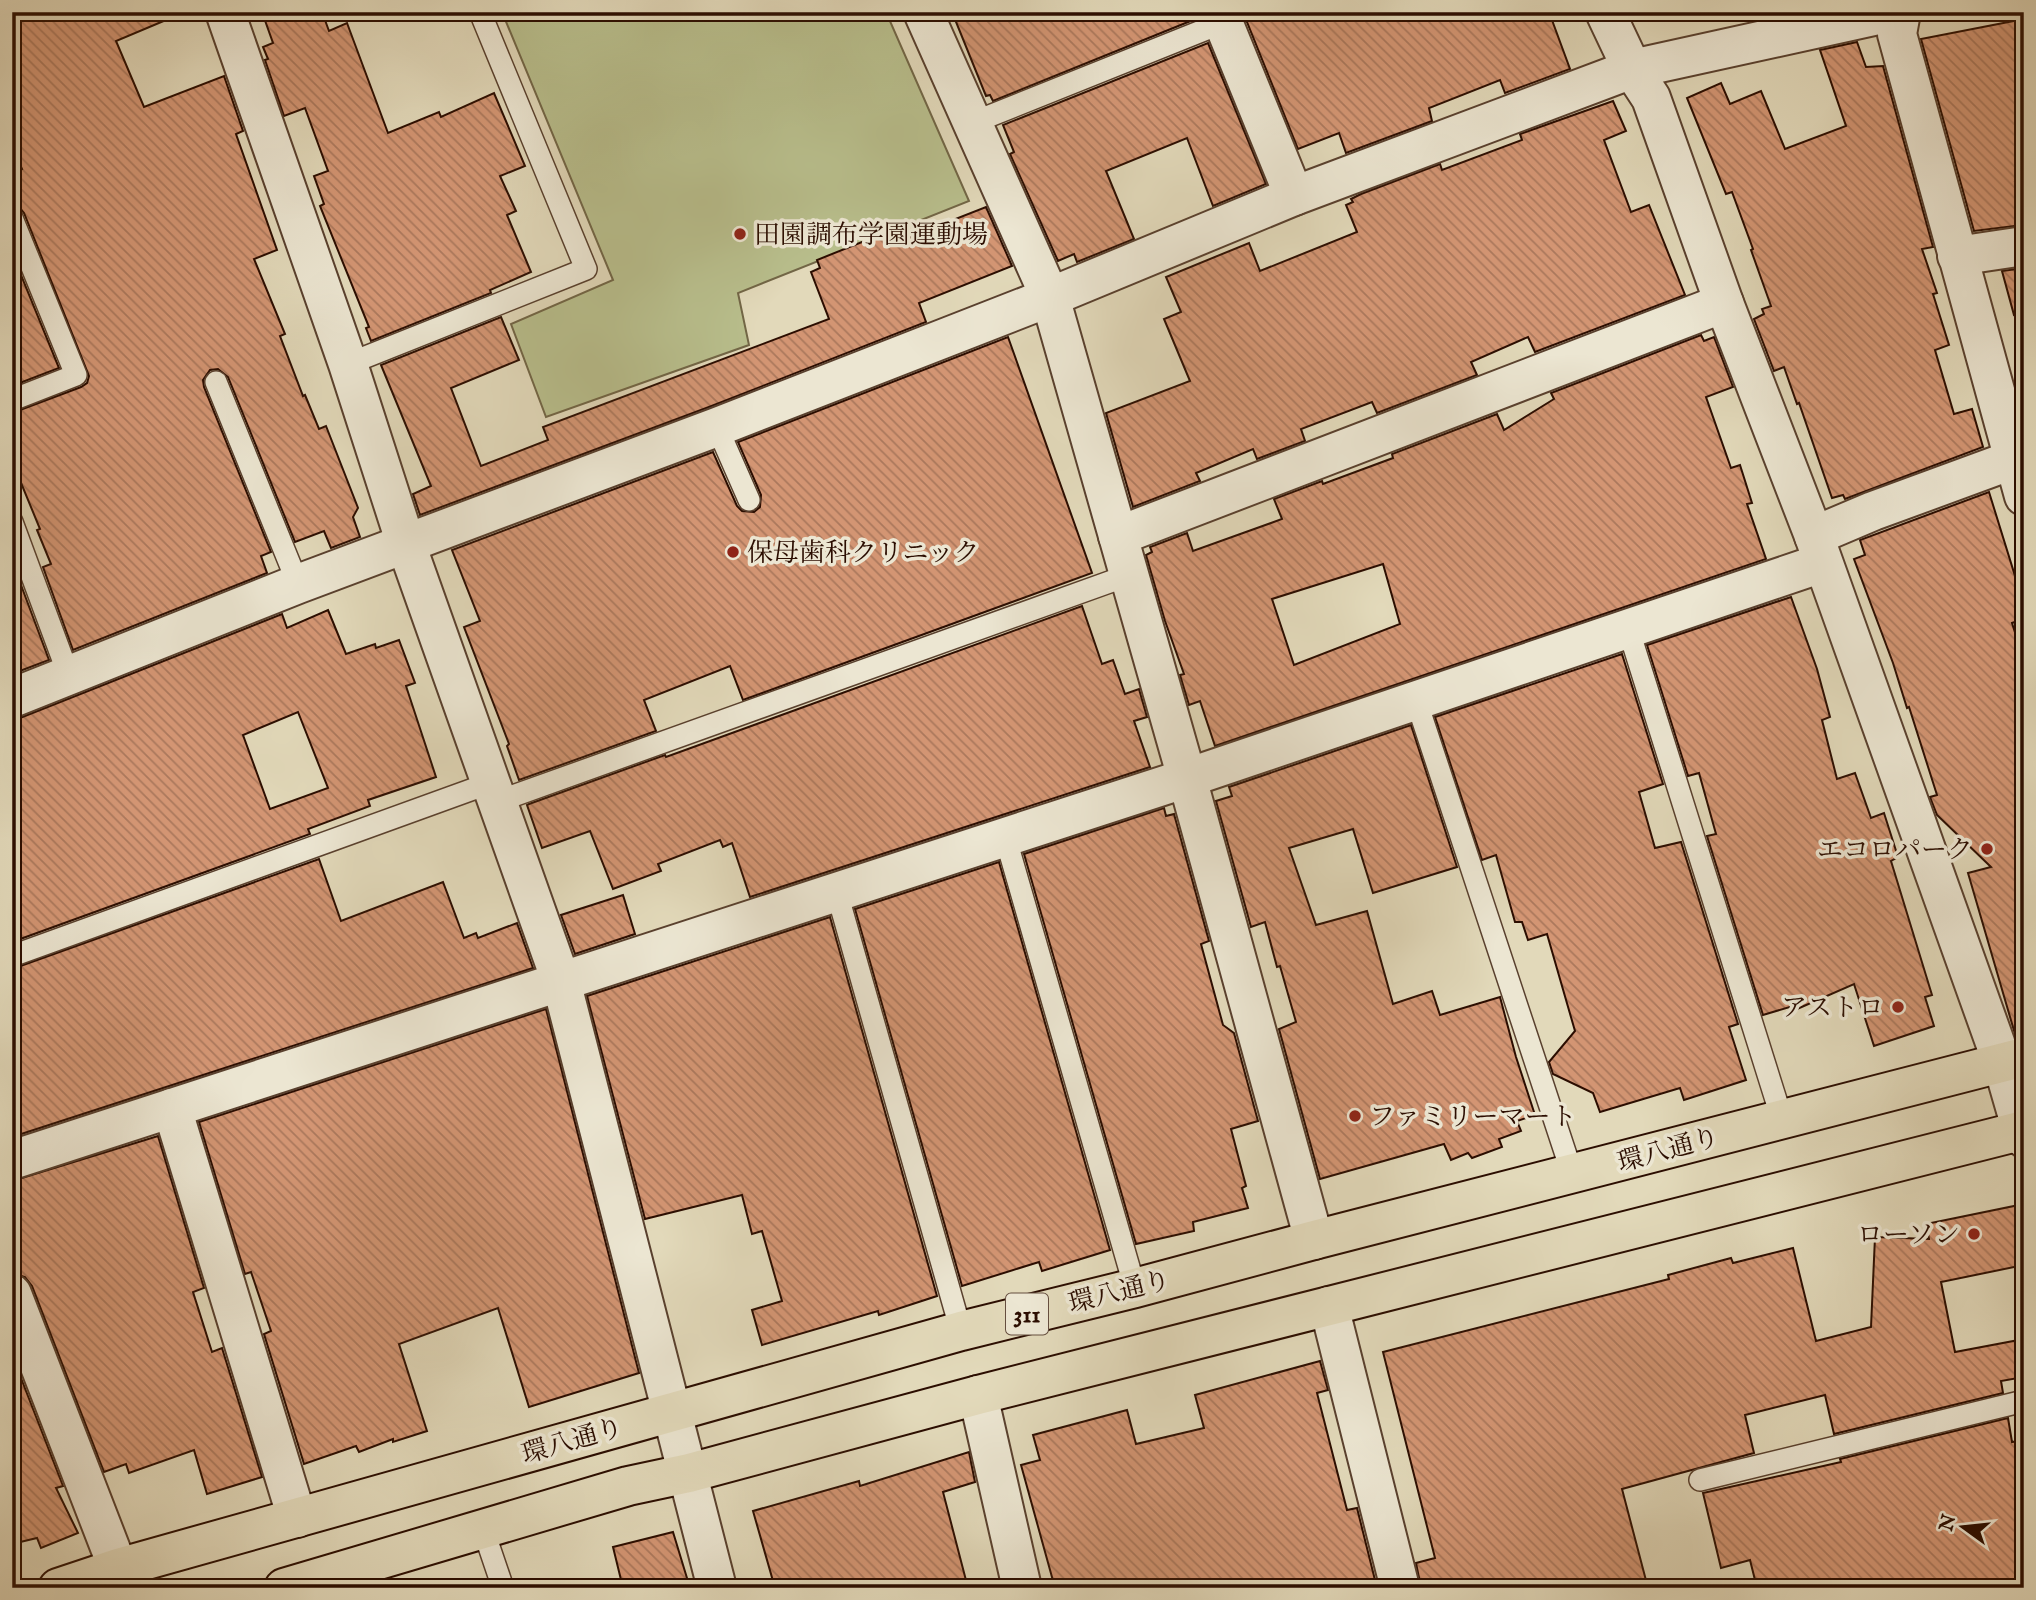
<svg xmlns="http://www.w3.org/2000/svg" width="2036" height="1600" viewBox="0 0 2036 1600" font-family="'IM FELL English','Noto Serif JP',serif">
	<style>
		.pitch { fill: #b8be8c; stroke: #726646; stroke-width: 2 }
		.building { fill: url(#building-back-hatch); stroke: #2b0d00; stroke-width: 2; fill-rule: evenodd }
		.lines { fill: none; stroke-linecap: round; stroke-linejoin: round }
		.lane-casing { stroke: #59402e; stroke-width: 24 }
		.street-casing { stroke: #59402e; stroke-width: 42 }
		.primary-casing { stroke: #2b0d00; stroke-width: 42 }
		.lane { stroke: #ece6d2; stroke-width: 21 }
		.street { stroke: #ece6d2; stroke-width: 38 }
		.primary { stroke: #e2d9ba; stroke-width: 38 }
		.poi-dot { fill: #8f2418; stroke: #ece6d2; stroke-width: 2.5 }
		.labels { text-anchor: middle; stroke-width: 7; stroke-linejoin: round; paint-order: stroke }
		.shield { fill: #ece6d2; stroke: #654e3f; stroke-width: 2 }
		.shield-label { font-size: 24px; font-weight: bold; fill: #2b0d00 }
		.poi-label { font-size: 26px; fill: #2b0d00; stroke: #ece6d2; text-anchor: start }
		.street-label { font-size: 26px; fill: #2b0d00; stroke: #ece6d2 }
	</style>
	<defs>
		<pattern id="building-back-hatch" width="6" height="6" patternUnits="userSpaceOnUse" patternTransform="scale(1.75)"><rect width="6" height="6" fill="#d39573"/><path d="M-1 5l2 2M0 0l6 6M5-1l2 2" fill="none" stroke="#ab785c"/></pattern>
	</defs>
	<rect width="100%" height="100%" fill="#e2d9ba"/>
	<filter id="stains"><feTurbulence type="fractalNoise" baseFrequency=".00286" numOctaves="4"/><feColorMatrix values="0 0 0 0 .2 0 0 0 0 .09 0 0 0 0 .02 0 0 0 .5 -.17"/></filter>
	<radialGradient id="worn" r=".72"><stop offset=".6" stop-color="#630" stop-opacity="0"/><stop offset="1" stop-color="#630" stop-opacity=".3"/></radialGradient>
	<polygon class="pitch" points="502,12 886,12 969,201 738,293 749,345 546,417 511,324 613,280"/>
	<g class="building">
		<polygon points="12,12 185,12 116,41 144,107 224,76 243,131 236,134 277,250 254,259 285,334 280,336 303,396 305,395 319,429 326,426 358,508 353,517 360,537 331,548 324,531 295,542 228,377 218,369 210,370 203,380 204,387 271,552 261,556 267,573 73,650 43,567 51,564 37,530 40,529 12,461 12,413 81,387 87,383 89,376 24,213 19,207 12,205 12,174 22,169 12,146"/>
		<polygon points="262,12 322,12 329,31 347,23 388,133 439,112 441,117 494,93 525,166 500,176 516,211 507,215 531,272 490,290 491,293 371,341 366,328 369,327 320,206 324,204 314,176 328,171 305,108 284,116 265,60 268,59 263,47 273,43"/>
		<polygon points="952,12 1198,12 1198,18 993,101 990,95 986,96"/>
		<polygon points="1243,12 1549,12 1570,69 1505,93 1500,80 1429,108 1432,121 1346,153 1339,133 1298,149"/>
		<polygon points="2024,19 2024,181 2015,182 2023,225 1974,231 1921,39"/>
		<polygon points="1857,42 1866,67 1883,66 1933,247 1922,249 1937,293 1933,294 1949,345 1935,350 1954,414 1972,409 1983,447 1845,499 1843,495 1832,498 1799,403 1797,404 1784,367 1774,371 1754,319 1764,314 1762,309 1771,306 1751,250 1753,249 1732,192 1726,194 1687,98 1721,83 1730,104 1761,91 1785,149 1846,126 1820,50"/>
		<polygon points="1208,43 1266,184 1213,206 1187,138 1106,171 1134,239 1077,262 1074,254 1058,261 1010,154 1014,152 1003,125"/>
		<polygon points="1613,101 1626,131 1604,140 1631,212 1649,205 1685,295 1535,352 1528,337 1471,362 1477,375 1377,413 1372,402 1301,429 1305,441 1257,459 1253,449 1196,473 1200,481 1133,507 1106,413 1190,381 1164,319 1181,312 1166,277 1249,243 1260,271 1357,232 1346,205 1353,202 1351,199 1361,194 1440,164 1442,170 1522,140 1520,134"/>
		<polygon points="986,207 1012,266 919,303 926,322 709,407 420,515 413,494 431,486 381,365 501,317 519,360 451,388 481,466 548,440 543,427 829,319 811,272 820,268 817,260 892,230 897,242"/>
		<polygon points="12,253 59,368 12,386"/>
		<polygon points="2024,268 2024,313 2014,315 2002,271"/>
		<path d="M1701,335L1704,341L1714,337L1733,387L1706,397L1731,468L1740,465L1752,503L1747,504L1766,559L1215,746L1200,701L1189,705L1180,675L1184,674L1165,621L1146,555L1152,552L1150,547L1187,533L1193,551L1282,519L1274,499L1322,481L1323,484L1393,458L1392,454L1497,414L1504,430L1554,399L1551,393ZM1383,564L1400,624L1294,665L1272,599Z"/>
		<polygon points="1008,337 1092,573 743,700 730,666 644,700 656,731 519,780 507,746 509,744 464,627 480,621 452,550 713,452 737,506 742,511 754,512 760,507 761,495 738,442"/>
		<polygon points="1989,492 2024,605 2024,619 2012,623 2024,661 2024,1032 2015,1034 1968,873 1991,867 1937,815 1930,797 1937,795 1909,707 1907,708 1893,663 1854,559 1865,555 1860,540"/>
		<polygon points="18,577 49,660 12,674 12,580"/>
		<polygon points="1791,597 1817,669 1830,717 1822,720 1837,779 1855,773 1871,818 1884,813 1898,857 1891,861 1932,995 1925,997 1934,1026 1874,1046 1854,984 1797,1009 1793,1006 1763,1015 1707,836 1716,834 1699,773 1688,776 1647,645"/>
		<polygon points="1082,606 1102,664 1113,660 1125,694 1139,689 1147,717 1134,721 1150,767 750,897 732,843 723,847 720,840 658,864 661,871 613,889 590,831 542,848 527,805 529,804 665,755 666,757"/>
		<path d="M328,610L346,654L375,644L376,648L399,640L415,683L406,686L436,777L368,800L370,806L308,829L310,834L12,942V719L20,718L282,614L287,628ZM298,712L328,788L270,809L243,735Z"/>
		<polygon points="1622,654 1663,784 1639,792 1655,848 1681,842 1738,1024 1729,1027 1746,1080 1684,1100 1680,1088 1600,1112 1593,1093 1553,1074 1549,1062 1575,1031 1547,934 1528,940 1522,922 1515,922 1496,855 1482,860 1435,717"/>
		<polygon points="1411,725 1457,867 1373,893 1353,829 1289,848 1316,925 1367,911 1393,1004 1432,991 1440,1015 1500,997 1516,1057 1535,1115 1517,1121 1521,1131 1499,1139 1502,1147 1472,1158 1468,1153 1451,1160 1444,1144 1320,1179 1279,1029 1296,1022 1280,966 1277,967 1265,922 1251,927 1216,801 1232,796 1229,787"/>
		<polygon points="1164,808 1166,816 1174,814 1209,941 1201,944 1223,1025 1234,1033 1258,1121 1231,1129 1246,1186 1242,1188 1248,1208 1193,1222 1194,1231 1136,1244 1024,854"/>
		<polygon points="319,859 341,921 443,882 464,938 476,933 478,938 517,923 533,968 12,1137 12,969"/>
		<polygon points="999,862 1110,1250 1042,1271 1039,1262 962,1286 855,909"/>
		<polygon points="623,895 635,934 575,954 561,915"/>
		<polygon points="830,917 937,1296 879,1315 878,1311 762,1345 752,1310 782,1301 762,1231 752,1234 742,1195 645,1219 587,996"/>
		<polygon points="546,1009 639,1373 529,1407 498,1308 399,1344 427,1431 393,1442 393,1439 359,1452 356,1446 304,1464 264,1334 271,1331 251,1272 245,1274 199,1122"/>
		<polygon points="158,1136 204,1288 193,1292 212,1352 222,1348 262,1477 207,1494 194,1450 129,1473 126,1464 104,1472 32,1286 25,1277 12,1273 12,1181"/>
		<polygon points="2019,1205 2024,1226 2024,1265 1941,1282 1955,1352 2024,1339 2024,1377 2001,1381 2003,1393 1834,1434 1825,1395 1745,1415 1754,1453 1622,1489 1648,1588 1421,1588 1416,1563 1435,1558 1383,1352 1669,1279 1668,1275 1731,1258 1733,1263 1793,1248 1816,1341 1871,1327 1875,1237 1929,1239 1926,1224"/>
		<polygon points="12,1355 63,1486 56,1488 78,1533 41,1548 37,1538 12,1544"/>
		<polygon points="1320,1361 1328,1390 1317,1393 1347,1510 1357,1508 1377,1588 1055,1588 1021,1465 1040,1460 1033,1435 1127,1410 1136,1444 1204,1428 1195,1395"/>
		<polygon points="2008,1418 2012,1442 2024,1440 2024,1530 2016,1532 2024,1567 2024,1588 1757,1588 1750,1560 1721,1568 1703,1493 1841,1462 1840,1459"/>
		<polygon points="969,1452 975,1482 943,1492 968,1588 775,1588 753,1511 859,1481 860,1486"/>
		<polygon points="673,1532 690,1588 623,1588 613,1547"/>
	</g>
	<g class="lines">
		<g class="lane-casing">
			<g id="lane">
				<polyline points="972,123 1224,22"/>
				<polyline points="12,218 76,375 12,400"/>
				<polyline points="348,364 586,269 480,12"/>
				<polyline points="216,382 298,584"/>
				<polyline points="717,427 749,500"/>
				<polyline points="12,522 69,676"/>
				<polyline points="1628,628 1782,1119"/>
				<polyline points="1416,700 1572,1173"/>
				<polyline points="499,801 1129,575"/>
				<polyline points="1005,836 1135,1288"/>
				<polyline points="837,893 961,1331"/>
				<polyline points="12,956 490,783"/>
				<polyline points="1700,1480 2024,1401"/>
				<polyline points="483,1529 503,1588"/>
			</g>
		</g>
		<g class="street-casing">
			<g id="street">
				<polyline points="225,12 348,364 406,544 561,981 717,1588"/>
				<polyline points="923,12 1050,297 1187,778 1314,1240"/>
				<polyline points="1219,12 1294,196"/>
				<polyline points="1605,12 1632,69 1651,98 1724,303 1814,536 2002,1062 2024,1138"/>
				<polyline points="1901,12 1897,34 2024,496"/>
				<polyline points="1957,256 2024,246"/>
				<polyline points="1118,536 1724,303"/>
				<polyline points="1814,536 1873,511 2012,460"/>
				<polyline points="12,698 298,584 717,427 1050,297 1294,196 1632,69 1892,12"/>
				<polyline points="172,1108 297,1518"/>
				<polyline points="12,1160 1187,778 1822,563"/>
				<polyline points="12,1294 118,1568"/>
				<polyline points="1329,1306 1400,1588"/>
				<polyline points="978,1395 1022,1588"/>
			</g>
		</g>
		<g class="primary-casing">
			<g id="primary">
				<polyline points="58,1588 118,1568 961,1331 1135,1288 1314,1240 2024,1057"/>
				<polyline points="284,1588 628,1486 689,1473 978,1395 2024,1130"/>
			</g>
		</g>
		<use href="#lane" class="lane"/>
		<use href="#street" class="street"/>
		<use href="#primary" class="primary"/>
	</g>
	<g class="poi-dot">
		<circle cx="740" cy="234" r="7"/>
		<circle cx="733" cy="552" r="7"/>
		<circle cx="1987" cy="849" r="7"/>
		<circle cx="1898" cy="1007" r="7"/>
		<circle cx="1355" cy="1116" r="7"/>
		<circle cx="1974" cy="1234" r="7"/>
	</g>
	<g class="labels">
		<rect class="shield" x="1006" y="1293.5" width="42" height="41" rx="5"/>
		<g class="shield-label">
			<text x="1027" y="1322">311</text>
		</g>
		<g class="poi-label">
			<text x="754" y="243">田園調布学園運動場</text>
			<text x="747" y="561">保母歯科クリニック</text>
			<text x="1973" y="858" text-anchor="end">エコロパーク</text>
			<text x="1884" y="1016" text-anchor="end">アストロ</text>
			<text x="1369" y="1125">ファミリーマート</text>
			<text x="1960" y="1243" text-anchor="end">ローソン</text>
		</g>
		<g class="street-label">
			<text transform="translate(1668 1149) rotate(-15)" y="9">環八通り</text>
			<text transform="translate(1119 1291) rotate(-14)" y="9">環八通り</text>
			<text transform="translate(572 1440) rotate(-16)" y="9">環八通り</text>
		</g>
	</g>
	<rect width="2036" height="1600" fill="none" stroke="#e2d9ba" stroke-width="42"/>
	<rect x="14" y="14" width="2008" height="1572" fill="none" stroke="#2b0d00" stroke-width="3.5"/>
	<rect x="21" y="21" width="1994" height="1558" fill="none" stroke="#2b0d00" stroke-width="2"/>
	<g transform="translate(1963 1527) rotate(285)" stroke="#ece6d2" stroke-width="5" paint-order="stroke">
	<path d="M0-5L12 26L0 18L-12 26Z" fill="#2b0d00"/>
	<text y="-10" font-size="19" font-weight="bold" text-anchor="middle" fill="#2b0d00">N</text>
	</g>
	<rect width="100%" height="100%" filter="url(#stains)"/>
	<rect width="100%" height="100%" fill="url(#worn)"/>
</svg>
